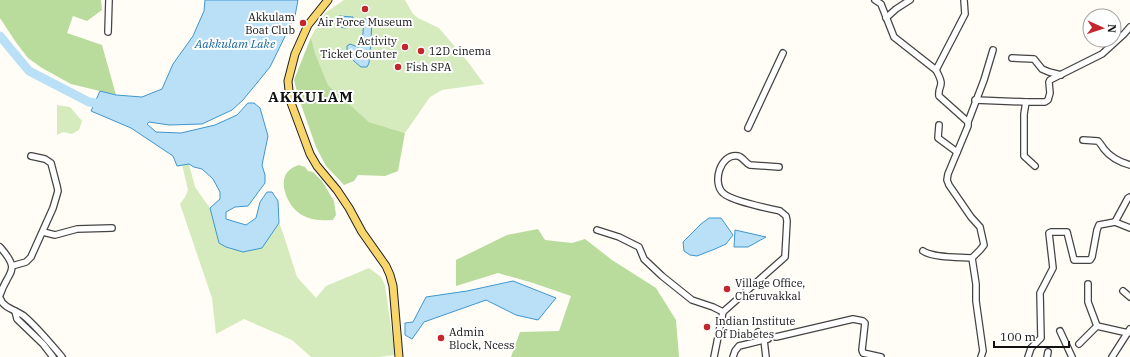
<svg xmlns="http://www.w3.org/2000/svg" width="1130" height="357" viewBox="0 0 1130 357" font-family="'IBM Plex Serif',serif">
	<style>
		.green { fill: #d5ebbd }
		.forest { fill: #b9dc9c }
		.water { fill: #b9e0f7; stroke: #3f96cf }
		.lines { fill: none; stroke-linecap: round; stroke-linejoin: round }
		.river { stroke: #b9e0f7; stroke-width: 9 }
		.minor-casing { stroke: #444; stroke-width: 8 }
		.major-casing { stroke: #222; stroke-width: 9 }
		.minor { stroke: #fff; stroke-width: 5.5 }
		.major { stroke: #f9d66b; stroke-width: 7 }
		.poi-dot { fill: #c4262e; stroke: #fff; stroke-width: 1.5 }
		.labels { text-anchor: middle; stroke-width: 4; stroke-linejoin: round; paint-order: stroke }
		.poi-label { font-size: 11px; fill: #111; stroke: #fff; text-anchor: start }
		.water-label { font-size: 12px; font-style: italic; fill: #1768a6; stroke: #fff }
		.district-label { font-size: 15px; font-weight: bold; letter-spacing: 1px; fill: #111; stroke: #fff }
	</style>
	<rect width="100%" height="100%" fill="#fffdf5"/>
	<g class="green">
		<polygon points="344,0 405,0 413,14 418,18 439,28 468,62 484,84 442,90 430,97 405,133 369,122 328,85 315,53 311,37 325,13"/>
		<polygon points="57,105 70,107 82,121 79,130 72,134 63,132 57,135"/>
		<polygon points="189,164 195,187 210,208 219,243 261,248 279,223 282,230 297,277 316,298 326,286 369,268 381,277 385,285 395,355 379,357 311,357 292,340 244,319 216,334 212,298 180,204 185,197 188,190 182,165"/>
	</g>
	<g class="forest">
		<polygon points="0,0 101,0 102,10 87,21 73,16 67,33 102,45 116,95 71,84 42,68 28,58 15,41 0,18"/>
		<polygon points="311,37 315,53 328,85 369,122 405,133 398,171 385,176 358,175 354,181 344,185 326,166 316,147 298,96 294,80"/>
		<path d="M299,165L305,167L308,171L313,172L322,181L334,201L336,215L333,220C324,221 310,220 302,215C291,209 282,192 284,180C285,172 292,167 299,165Z"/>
		<polygon points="538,229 545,240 572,243 585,239 612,260 656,288 676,320 679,357 511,357 520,332 559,331 571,296 533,283 498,273 456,286 456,260 507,235"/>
	</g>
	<g class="water">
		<polygon points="205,0 298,0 295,16 270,67 243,100 232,110 202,124 169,125 149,122 147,124 156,132 181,133 215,125 237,115 248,103 254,103 260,108 268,136 262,165 265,175 265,183 248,206 235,207 226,212 226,219 246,225 256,218 260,202 267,192 272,192 278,201 279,223 262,248 243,252 226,247 219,243 210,208 220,199 220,192 213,179 202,169 194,167 189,164 177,166 173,156 131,128 91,111 100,91 116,95 142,97 162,89 173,64 193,36 204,11"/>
		<polygon points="339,16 353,17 352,25 347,25 346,28 338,27"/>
		<path d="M364,19L372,20L371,39L385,40V44L371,42L369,63L367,67H361C354,61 346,56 347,46L350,44L358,47L362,45Z"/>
		<polygon points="709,218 721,218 733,235 726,244 715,249 697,256 690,255 684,251 683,242 701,224"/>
		<polygon points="735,230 766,237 748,247 734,247"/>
		<polygon points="513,281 556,298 538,320 516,315 486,300 424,322 412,339 405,335 405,323 413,322 426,297 467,291"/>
	</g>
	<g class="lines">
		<polyline class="river" points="0,36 29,71 89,102 107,105"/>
		<g class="minor-casing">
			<g id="minor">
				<path d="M875,0L881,4L894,37L936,70C938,74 941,79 941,83C941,88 938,89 939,96L968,122V126L948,174L947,180L949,185L971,217L980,227L984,245L980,250L972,258L976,284V301L983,351L981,357"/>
				<polyline points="886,18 896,9 910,0"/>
				<polyline points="108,32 109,0"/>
				<polyline points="1012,58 1034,59 1042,69 1049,72 1061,75"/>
				<polyline points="936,70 965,14 964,0"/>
				<polyline points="975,100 1026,102"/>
				<polyline points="968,122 984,80 993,50"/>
				<polyline points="939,125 938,138 957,152"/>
				<polyline points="748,128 783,53"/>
				<path d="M1083,140L1098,141C1100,143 1102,146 1104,149C1111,158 1119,162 1130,165"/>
				<polyline points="1035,166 1024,156 1024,114 1026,102 1045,102 1048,100 1050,93 1049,82 1050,80 1102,54 1124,34 1130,27"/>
				<polyline points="1130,197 1128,198 1115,222 1130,228"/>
				<polyline points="597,230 619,237 639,247 644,259 662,276 692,300 713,307 723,312 714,357"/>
				<polyline points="43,232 55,235 77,229 112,228"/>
				<path d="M0,247C22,272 8,270 0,295"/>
				<path d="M923,251C934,258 958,257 972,258"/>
				<polyline points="12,266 26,262 31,257 53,208 58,191 57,186 51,163 45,159 31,156"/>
				<polyline points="1088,284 1088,302 1097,326"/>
				<polyline points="1123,291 1130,297"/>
				<path d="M0,298C3,308 16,310 24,316C38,328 50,343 62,357"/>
				<polyline points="15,311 17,319 43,344 53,357"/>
				<path d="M723,312L785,257L787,221L786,216L780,211C767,208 731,201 723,193C712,183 720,153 738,156C743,157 745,163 750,165L779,167"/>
				<polyline points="1060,331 1072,357"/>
				<polyline points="758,332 764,340 766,357"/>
				<polyline points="776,337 853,319 863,321 865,323 862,350 863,353 881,357"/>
				<polyline points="1079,344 1097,326 1128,333"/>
				<polyline points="733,357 735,351 739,346 768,339"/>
				<polyline points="1028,357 1031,348 1041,338 1040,293 1053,268 1049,233 1051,232 1067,232 1074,260 1090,260 1092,257 1097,230 1099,225 1115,222"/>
				<polyline points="1047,357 1048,352"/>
				<polyline points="1112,357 1130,329"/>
			</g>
		</g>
		<g class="major-casing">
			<polyline id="major" points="328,0 308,25 295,54 288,81 290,100 310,154 317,166 337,190 349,208 362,232 386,266 390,275 393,286 399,357"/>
		</g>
		<use href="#minor" class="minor"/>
		<use href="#major" class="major"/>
	</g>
	<g class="poi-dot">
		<circle cx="365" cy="9" r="4"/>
		<circle cx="303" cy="23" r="4"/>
		<circle cx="405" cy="47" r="4"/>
		<circle cx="421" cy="51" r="4"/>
		<circle cx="398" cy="67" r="4"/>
		<circle cx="727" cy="289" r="4"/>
		<circle cx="707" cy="327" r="4"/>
		<circle cx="441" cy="338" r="4"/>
	</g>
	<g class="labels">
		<g class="poi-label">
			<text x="295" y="21" text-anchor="end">Akkulam<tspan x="295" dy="13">Boat Club</tspan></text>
			<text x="365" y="26" text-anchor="middle">Air Force Museum</text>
			<text x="397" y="45" text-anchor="end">Activity<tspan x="397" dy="13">Ticket Counter</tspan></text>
			<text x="429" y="55">12D cinema</text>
			<text x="406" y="71">Fish SPA</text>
			<text x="735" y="287">Village Office,<tspan x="735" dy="13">Cheruvakkal</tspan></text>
			<text x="715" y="325">Indian Institute<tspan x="715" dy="13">Of Diabetes</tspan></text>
			<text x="449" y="336">Admin<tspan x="449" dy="13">Block, Ncess</tspan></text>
		</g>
		<g class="water-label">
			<text x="235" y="48">Aakkulam Lake</text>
		</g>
		<g class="district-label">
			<text x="311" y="102">AKKULAM</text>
		</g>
	</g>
	<g transform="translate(1102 28) rotate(93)"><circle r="19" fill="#ffffff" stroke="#a0a0a0"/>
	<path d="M0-3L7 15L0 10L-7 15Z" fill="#c4262e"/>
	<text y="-6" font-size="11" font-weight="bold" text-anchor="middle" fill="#111111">N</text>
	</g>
	<path d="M994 341v6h75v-6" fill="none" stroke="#111111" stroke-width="2"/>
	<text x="1000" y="341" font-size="12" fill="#111111" stroke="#ffffff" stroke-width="3" paint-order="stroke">100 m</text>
</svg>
